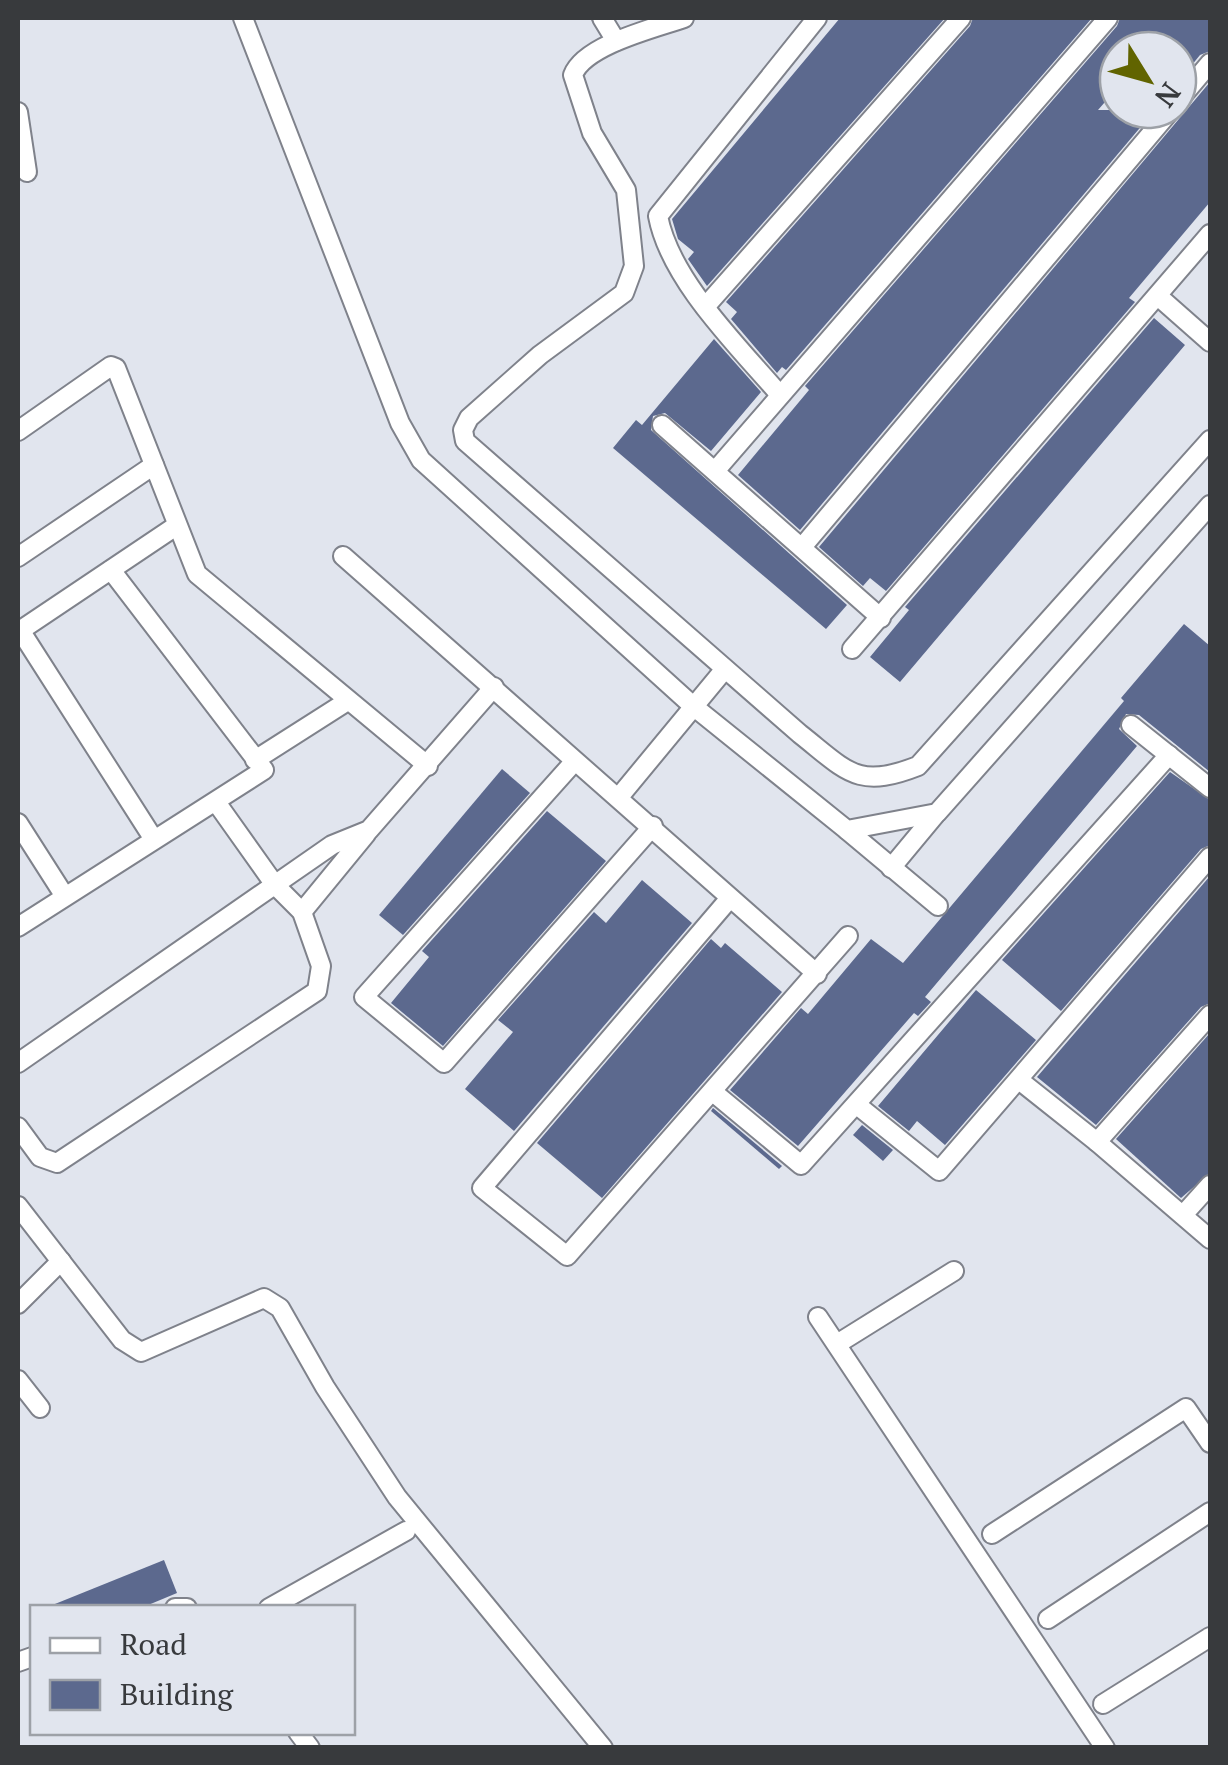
<svg xmlns="http://www.w3.org/2000/svg" width="1228" height="1765" viewBox="0 0 1228 1765" font-family="'PT Serif',serif">
	<style>
		.building { fill: #5c698e }
		.lines { fill: none; stroke-linecap: round; stroke-linejoin: round }
		.minor-casing { stroke: #7f828b; stroke-width: 22 }
		.minor { stroke: #fff; stroke-width: 18 }
	</style>
	<rect width="100%" height="100%" fill="#e1e5ee"/>
	<g class="building">
		<polygon points="840,18 945,18 707,286 688,259 694,252 678,239 672,219"/>
		<polygon points="973,18 1092,18 786,370 782,367 777,373 731,319 737,312 726,302 970,26"/>
		<polygon points="1120,18 1210,18 1210,51 1200,55 1178,82 1178,50 1118,50 1118,87 1098,110 1155,110 800,530 738,475 809,390 805,386 1117,26"/>
		<polygon points="1210,82 1210,202 1129,298 1135,302 886,591 870,578 863,586 819,547"/>
		<polygon points="1154,318 1185,345 900,682 870,657 909,610 905,607"/>
		<polygon points="714,339 761,392 711,451 665,413 653,416 651,430 847,605 826,629 613,448 636,420 642,425"/>
		<polygon points="1184,624 1210,646 1210,772 1139,715 1126,714 1119,729 1137,746 925,997 931,1002 918,1016 914,1013 798,1146 730,1090 801,1008 808,1014 871,939 903,963 1124,701 1121,698"/>
		<polygon points="502,769 530,793 403,935 379,915"/>
		<polygon points="1170,772 1210,800 1210,845 1201,849 1061,1011 1002,960"/>
		<polygon points="547,811 606,861 443,1046 391,1003 429,957 422,951"/>
		<polygon points="1210,876 1210,1003 1201,1007 1096,1125 1037,1077"/>
		<polygon points="642,880 692,923 514,1131 465,1089 513,1032 498,1020 594,912 606,923"/>
		<polygon points="711,939 721,948 725,943 782,992 602,1198 537,1143"/>
		<polygon points="976,990 1036,1040 945,1145 917,1121 909,1131 878,1106"/>
		<polygon points="1210,1033 1210,1173 1181,1198 1116,1139"/>
		<polygon points="713,1108 782,1166 779,1169 711,1111"/>
		<polygon points="862,1125 893,1150 883,1161 853,1135"/>
		<polygon points="164,1560 177,1593 141,1608 45,1608"/>
	</g>
	<g class="lines">
		<g class="minor-casing">
			<g id="minor">
				<polyline points="243,18 400,423 421,460 693,706 847,830 937,813 1210,505"/>
				<polyline points="602,18 616,41"/>
				<path d="M684,18C655,28 584,45 573,75L592,133L626,190L634,266L624,293L540,355L469,418L463,430L465,441L800,734C847,771 857,790 918,766L1210,440"/>
				<polyline points="1178,101 1210,63"/>
				<polyline points="18,112 27,172"/>
				<polyline points="1159,297 1210,342"/>
				<polyline points="705,307 961,18"/>
				<path d="M780,395C738,346 670,280 658,216L817,18"/>
				<polyline points="662,425 881,618"/>
				<polyline points="18,431 111,366 116,368 197,574 428,766"/>
				<polyline points="715,471 1108,18"/>
				<polyline points="803,546 1171,110"/>
				<polyline points="343,556 817,974"/>
				<polyline points="18,557 154,465"/>
				<polyline points="20,630 153,838"/>
				<polyline points="18,632 176,526"/>
				<polyline points="852,649 1210,234"/>
				<polyline points="1131,725 1210,788"/>
				<polyline points="255,760 346,702"/>
				<polyline points="574,762 364,997 444,1063 653,826"/>
				<polyline points="619,797 724,670"/>
				<polyline points="18,823 64,895"/>
				<polyline points="847,830 938,906"/>
				<polyline points="891,868 935,815"/>
				<polyline points="730,898 482,1188 567,1256 848,936"/>
				<polyline points="302,912 366,834"/>
				<polyline points="18,927 264,770 111,570"/>
				<polyline points="1210,1015 1097,1142 1210,1239"/>
				<polyline points="18,1063 332,845 369,830 494,687"/>
				<polyline points="1019,1080 1097,1142"/>
				<polyline points="713,1092 801,1165 1169,755"/>
				<polyline points="857,1105 939,1171 1210,857"/>
				<polyline points="18,1127 40,1157 57,1163 317,991 321,966 302,912 275,885 216,802"/>
				<polyline points="18,1206 122,1340 141,1352 264,1298 280,1308 325,1387 397,1497 603,1748"/>
				<polyline points="1183,1215 1210,1185"/>
				<polyline points="18,1304 61,1261"/>
				<polyline points="818,1317 1105,1748"/>
				<polyline points="837,1344 954,1271"/>
				<polyline points="18,1380 40,1408"/>
				<polyline points="992,1534 1186,1408 1210,1443"/>
				<polyline points="175,1608 187,1608"/>
				<polyline points="269,1608 406,1531"/>
				<polyline points="1048,1619 1210,1512"/>
				<polyline points="18,1662 32,1657"/>
				<polyline points="1103,1704 1210,1637"/>
				<polyline points="298,1732 310,1748"/>
			</g>
		</g>
		<use href="#minor" class="minor"/>
	</g>
	<rect width="1228" height="1765" fill="none" stroke="#383a3d" stroke-width="40"/>
	<rect x="30" y="1605" width="325" height="130" fill="#e1e5ee" stroke="#9da1a7" stroke-width="2.5"/>
	<rect x="50" y="1638" width="50" height="15" fill="#ffffff" stroke="#9da1a7" stroke-width="2.5"/>
	<text x="120" y="1655" font-size="30" fill="#383a3d">Road</text>
	<rect x="50" y="1680" width="50" height="30" fill="#5c698e" stroke="#9da1a7" stroke-width="2.5"/>
	<text x="120" y="1705" font-size="30" fill="#383a3d">Building</text>
	<g transform="translate(1148 80) rotate(127)"><circle r="48" fill="#e1e5ee" stroke="#9da1a7" stroke-width="2.5"/>
	<path d="M0-8L18 38L0 25L-18 38Z" fill="#616400"/>
	<text y="-15" font-size="28" font-weight="bold" text-anchor="middle" fill="#383a3d">N</text>
	</g>
</svg>
